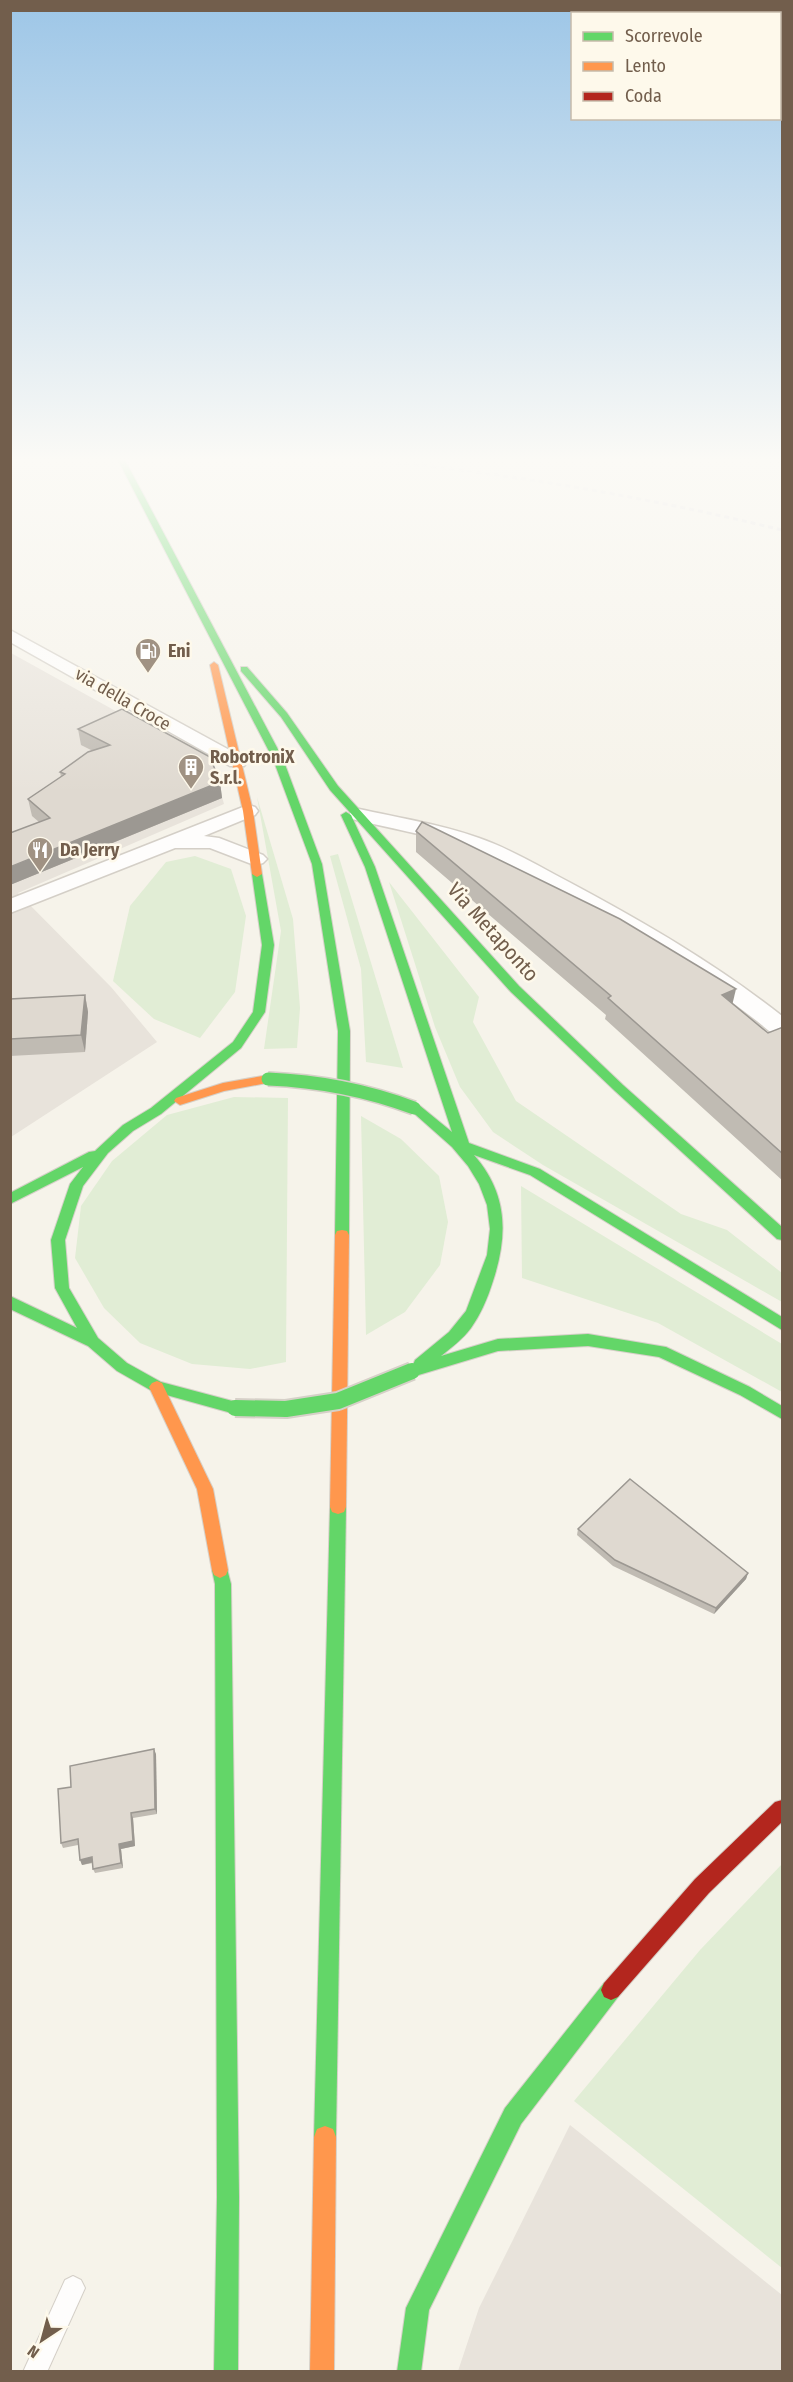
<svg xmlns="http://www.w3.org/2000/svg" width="793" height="2382" viewBox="0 0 793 2382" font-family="'Fira Sans Condensed',sans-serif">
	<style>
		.industrial { fill: #e8e3db }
		.green { fill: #e1edd5 }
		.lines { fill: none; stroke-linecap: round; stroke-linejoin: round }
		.lane-casing { stroke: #d4cfc7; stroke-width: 2 }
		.street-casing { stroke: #d4cfc7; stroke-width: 3 }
		.fast-casing { stroke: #d6d0c8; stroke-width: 2 }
		.slow-casing { stroke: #d6d0c8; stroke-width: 2 }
		.jam-casing { stroke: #d6d0c8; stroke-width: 2 }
		.lane { fill: #fefdfc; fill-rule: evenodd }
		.street { fill: #fefdfc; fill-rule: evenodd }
		.fast { fill: #63d668; fill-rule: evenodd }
		.slow { fill: #ff974d; fill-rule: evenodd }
		.jam { fill: #b3261e; fill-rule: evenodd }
		.rail { stroke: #e5e2e4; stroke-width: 3; stroke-dasharray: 5 4; stroke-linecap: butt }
		.fast-bridge-far1-casing { stroke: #d6d0c8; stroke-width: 16; stroke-linecap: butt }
		.fast-bridge-casing { stroke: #d6d0c8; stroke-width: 20; stroke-linecap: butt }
		.fast-bridge-far1 { stroke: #63d668; stroke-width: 13 }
		.fast-bridge { stroke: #63d668; stroke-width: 16 }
		.wall { fill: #c0bbb3 }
		.shaded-wall { fill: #9c9892 }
		.building { fill: #dfd9d0; stroke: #9c9892; stroke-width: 1.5 }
		.labels { text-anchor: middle; stroke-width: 5; stroke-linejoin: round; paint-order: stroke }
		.far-poi-label { font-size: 18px; font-weight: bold; fill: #725e4c; stroke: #fef9eb; text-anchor: start }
		.far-street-label { font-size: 18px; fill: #725e4c; stroke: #fef9eb }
		.street-label { font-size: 21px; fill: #725e4c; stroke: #fef9eb }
	</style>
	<rect width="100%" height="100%" fill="#f6f3ea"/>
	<g class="industrial">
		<polygon points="11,653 213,765 224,804 18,893 111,987 157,1042 11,1137"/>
		<polygon points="570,2125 782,2295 782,2371 458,2371 479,2308"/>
	</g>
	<g class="green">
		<polygon points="257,797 293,919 300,1008 297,1048 264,1049 281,931"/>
		<polygon points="338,854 403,1068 366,1062 361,969 330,856"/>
		<polygon points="195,856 231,869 246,916 235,992 200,1038 154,1019 113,981 130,906 166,862"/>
		<polygon points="389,882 479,997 473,1022 516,1101 681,1214 727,1230 782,1273 782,1302 543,1165 493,1132 460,1087 435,1027"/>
		<polygon points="234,1097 288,1098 286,1362 250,1369 192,1364 140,1343 104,1308 75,1258 81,1206 112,1161 167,1115"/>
		<polygon points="361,1116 401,1139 439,1176 448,1222 440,1265 405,1312 366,1335"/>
		<polygon points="521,1186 782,1344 782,1392 658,1323 522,1278"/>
		<polygon points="782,1864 782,2268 574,2101 700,1950"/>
	</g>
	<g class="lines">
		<g class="lane-casing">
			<polygon id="lane" points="73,2276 81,2280 85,2288 47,2372 23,2372 65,2280"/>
		</g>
		<g class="street-casing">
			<g id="street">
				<polygon points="10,630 244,758 247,762 244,766 230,766 10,642"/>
				<polygon points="248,805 255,807 258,811 255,815 204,836 219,838 263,855 267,859 263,863 256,865 249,863 210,848 175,848 10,913 10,899"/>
				<path d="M359,809C399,818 440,824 479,838C511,849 540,867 569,882C644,922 716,964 782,1016V1036L773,1034C702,976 625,928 544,886C517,872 491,856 462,846C426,834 388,828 352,819L349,815L352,811Z"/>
			</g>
		</g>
		<g class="fast-casing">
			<g id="fast">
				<polygon points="118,460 125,460 283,759 322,864 350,1031 349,1235 347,1239 337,1239 335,1235 338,1031 312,864 273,759"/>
				<polygon points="241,667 247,667 287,713 338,786 519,986 623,1085 782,1227 782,1240 777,1239 615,1091 511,992 330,790 281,717 241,671"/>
				<path d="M346,812L351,815L375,867L469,1143L540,1169L782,1317V1330L530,1175L474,1155C508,1194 508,1235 493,1281C488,1297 481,1314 471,1328C463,1339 451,1348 441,1356L498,1339L588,1334L666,1347L750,1387L782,1406V1419L740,1395L659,1357L588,1346L498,1351L412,1377L407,1375L404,1371L407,1367L413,1365L415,1360L449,1332L466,1311L487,1255L490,1229L487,1205L479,1184L468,1166L452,1147L408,1108L409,1105H419L452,1132L365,867L341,815Z"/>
				<polygon points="257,871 262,874 274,945 265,1012 241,1048 161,1114 133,1131 108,1153 83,1186 65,1240 69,1288 98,1338 127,1363 161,1382 240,1403 243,1408 240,1413 235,1414 152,1391 117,1371 88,1346 10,1309 10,1296 77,1328 55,1288 51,1240 70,1184 83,1167 10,1204 10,1193 89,1152 95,1151 123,1125 151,1108 233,1042 253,1012 262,945 252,874"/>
				<polygon points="338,1500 344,1502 346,1507 336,2137 333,2145 325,2148 317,2145 314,2137 330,1507 332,1502"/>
				<polygon points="220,1562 226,1565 231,1584 239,2197 238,2372 214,2372 217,2197 215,1584 212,1570 214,1565"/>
				<polygon points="611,1980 618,1983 621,1990 618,1997 521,2124 429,2310 421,2372 397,2372 406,2308 505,2108 604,1983"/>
			</g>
		</g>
		<g class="slow-casing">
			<g id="slow">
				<polygon points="214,662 218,665 253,811 262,874 257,877 252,874 243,811 210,665"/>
				<polygon points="268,1075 274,1079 272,1082 224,1091 180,1105 174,1101 176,1098 223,1083"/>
				<polygon points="342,1230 347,1231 349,1235 346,1507 344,1512 338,1514 332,1512 330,1507 335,1235 337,1231"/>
				<polygon points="157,1381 162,1383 213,1489 228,1570 226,1575 220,1578 214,1575 212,1570 197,1489 149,1387 152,1383"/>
				<polygon points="325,2126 333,2129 336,2137 334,2372 310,2372 314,2137 317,2129"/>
			</g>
		</g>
		<g class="jam-casing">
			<polygon id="jam" points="782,1800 782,1822 709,1893 618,1997 611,2000 604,1997 601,1990 604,1983 695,1879 775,1802"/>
		</g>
		<use href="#lane" class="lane"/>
		<use href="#street" class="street"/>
		<use href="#fast" class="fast"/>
		<use href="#slow" class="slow"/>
		<use href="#jam" class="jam"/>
		<path class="rail" d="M369,460C509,473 646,497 782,530"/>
		<g class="fast-bridge-far1-casing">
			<path id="fast-bridge-far1" d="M268,1079C319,1081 366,1090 414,1108"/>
		</g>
		<g class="fast-bridge-casing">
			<polyline id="fast-bridge" points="235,1408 286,1409 338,1401 412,1371"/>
		</g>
		<use href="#fast-bridge-far1" class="fast-bridge-far1"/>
		<use href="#fast-bridge" class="fast-bridge"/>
	</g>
	<g class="wall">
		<polygon points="78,729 220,782 222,798 10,885 10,833 39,822 32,816 28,799 61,777 60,772 93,751 81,745"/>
		<polygon points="416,831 733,1004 768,1033 783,1027 783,1181 605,1019 606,1015 416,852"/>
		<polygon points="85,995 88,1012 85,1052 10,1056 10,999"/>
		<polygon points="578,1529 748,1573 746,1579 714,1614 613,1566 577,1535"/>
		<polygon points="156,1754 157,1814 133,1818 135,1846 121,1849 123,1868 95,1873 93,1869 93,1863 82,1865 78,1845 63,1848 61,1843 71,1787"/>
	</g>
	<g class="shaded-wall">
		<polygon points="220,782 222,798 10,885 10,867"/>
		<polygon points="736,989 731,1010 722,995"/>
		<polygon points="85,995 88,1012 85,1052 81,1035"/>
		<polygon points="748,1573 746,1579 714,1614 716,1608"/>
		<polygon points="154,1749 156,1754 157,1814 155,1809"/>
		<polygon points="131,1813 133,1818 135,1846 121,1849 123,1868 121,1863 119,1844"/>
		<polygon points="92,1857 94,1862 82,1865 80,1860"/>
	</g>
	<g class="building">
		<polygon points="122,709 210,757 220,782 10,867 10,833 50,818 28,799 65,774 60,772 88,752 110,745 78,729"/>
		<polygon points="422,822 620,919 736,989 722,995 768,1033 783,1027 783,1154 608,998 611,996 416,831"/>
		<polygon points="85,995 81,1035 10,1039 10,999"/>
		<polygon points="630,1479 748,1573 716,1608 615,1560 578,1529"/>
		<polygon points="154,1749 155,1809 131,1813 133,1841 119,1844 121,1863 93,1869 92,1857 80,1860 78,1839 61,1843 58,1789 71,1787 70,1766"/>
	</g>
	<linearGradient id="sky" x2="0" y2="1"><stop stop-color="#9dc6e7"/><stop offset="0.58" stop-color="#fbfaf6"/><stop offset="1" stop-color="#fbfaf6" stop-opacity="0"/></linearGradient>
	<rect width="793" height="793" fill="url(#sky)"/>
	<defs>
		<g id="fuel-pin" transform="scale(1.35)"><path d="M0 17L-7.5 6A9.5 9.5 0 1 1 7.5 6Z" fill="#a09283" stroke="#fef9eb"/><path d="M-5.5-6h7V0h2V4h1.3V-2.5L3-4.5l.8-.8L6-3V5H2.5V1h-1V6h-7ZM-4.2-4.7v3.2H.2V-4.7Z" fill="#fff"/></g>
		<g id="building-pin" transform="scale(1.35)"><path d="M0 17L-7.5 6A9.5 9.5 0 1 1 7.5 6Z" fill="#a09283" stroke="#fef9eb"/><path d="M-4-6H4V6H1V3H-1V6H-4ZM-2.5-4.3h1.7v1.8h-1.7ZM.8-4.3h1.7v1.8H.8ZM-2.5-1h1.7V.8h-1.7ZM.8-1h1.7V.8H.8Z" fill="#fff"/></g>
		<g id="restaurant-pin" transform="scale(1.35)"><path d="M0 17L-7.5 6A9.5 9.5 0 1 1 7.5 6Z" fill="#a09283" stroke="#fef9eb"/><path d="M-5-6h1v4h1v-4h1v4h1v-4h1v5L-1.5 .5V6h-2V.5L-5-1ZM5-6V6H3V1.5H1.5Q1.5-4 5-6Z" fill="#fff"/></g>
	</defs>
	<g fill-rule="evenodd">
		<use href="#fuel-pin" x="148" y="651"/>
		<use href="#building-pin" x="191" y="767"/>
		<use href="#restaurant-pin" x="40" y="850"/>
	</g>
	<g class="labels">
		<g class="far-poi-label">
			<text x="168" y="657">Eni</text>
			<text x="210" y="763">RobotroniX<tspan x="210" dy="21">S.r.l.</tspan></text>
			<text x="60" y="856">Da Jerry</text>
		</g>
		<g class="far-street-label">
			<text transform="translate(123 699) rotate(30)" y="6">via della Croce</text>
		</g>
		<g class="street-label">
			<text transform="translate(493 932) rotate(48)" y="7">Via Metaponto</text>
		</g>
	</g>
	<rect width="793" height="2382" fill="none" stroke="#725e4c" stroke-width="24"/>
	<rect x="571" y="12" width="210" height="108" fill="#fef9eb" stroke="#c6bbab" stroke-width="1.5"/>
	<rect x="583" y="32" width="30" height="9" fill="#63d668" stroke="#c6bbab" stroke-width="1.5"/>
	<text x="625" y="42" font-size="18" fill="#725e4c">Scorrevole</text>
	<rect x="583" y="62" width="30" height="9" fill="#ff974d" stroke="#c6bbab" stroke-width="1.5"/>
	<text x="625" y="72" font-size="18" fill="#725e4c">Lento</text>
	<rect x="583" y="92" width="30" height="9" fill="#b3261e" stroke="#c6bbab" stroke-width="1.5"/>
	<text x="625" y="102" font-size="18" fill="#725e4c">Coda</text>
	<g transform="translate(42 2340) rotate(216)" stroke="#fef9eb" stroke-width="4.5" paint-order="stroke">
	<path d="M0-4.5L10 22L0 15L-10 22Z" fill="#725e4c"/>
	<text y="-9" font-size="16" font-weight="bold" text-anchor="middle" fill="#725e4c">N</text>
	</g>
</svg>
